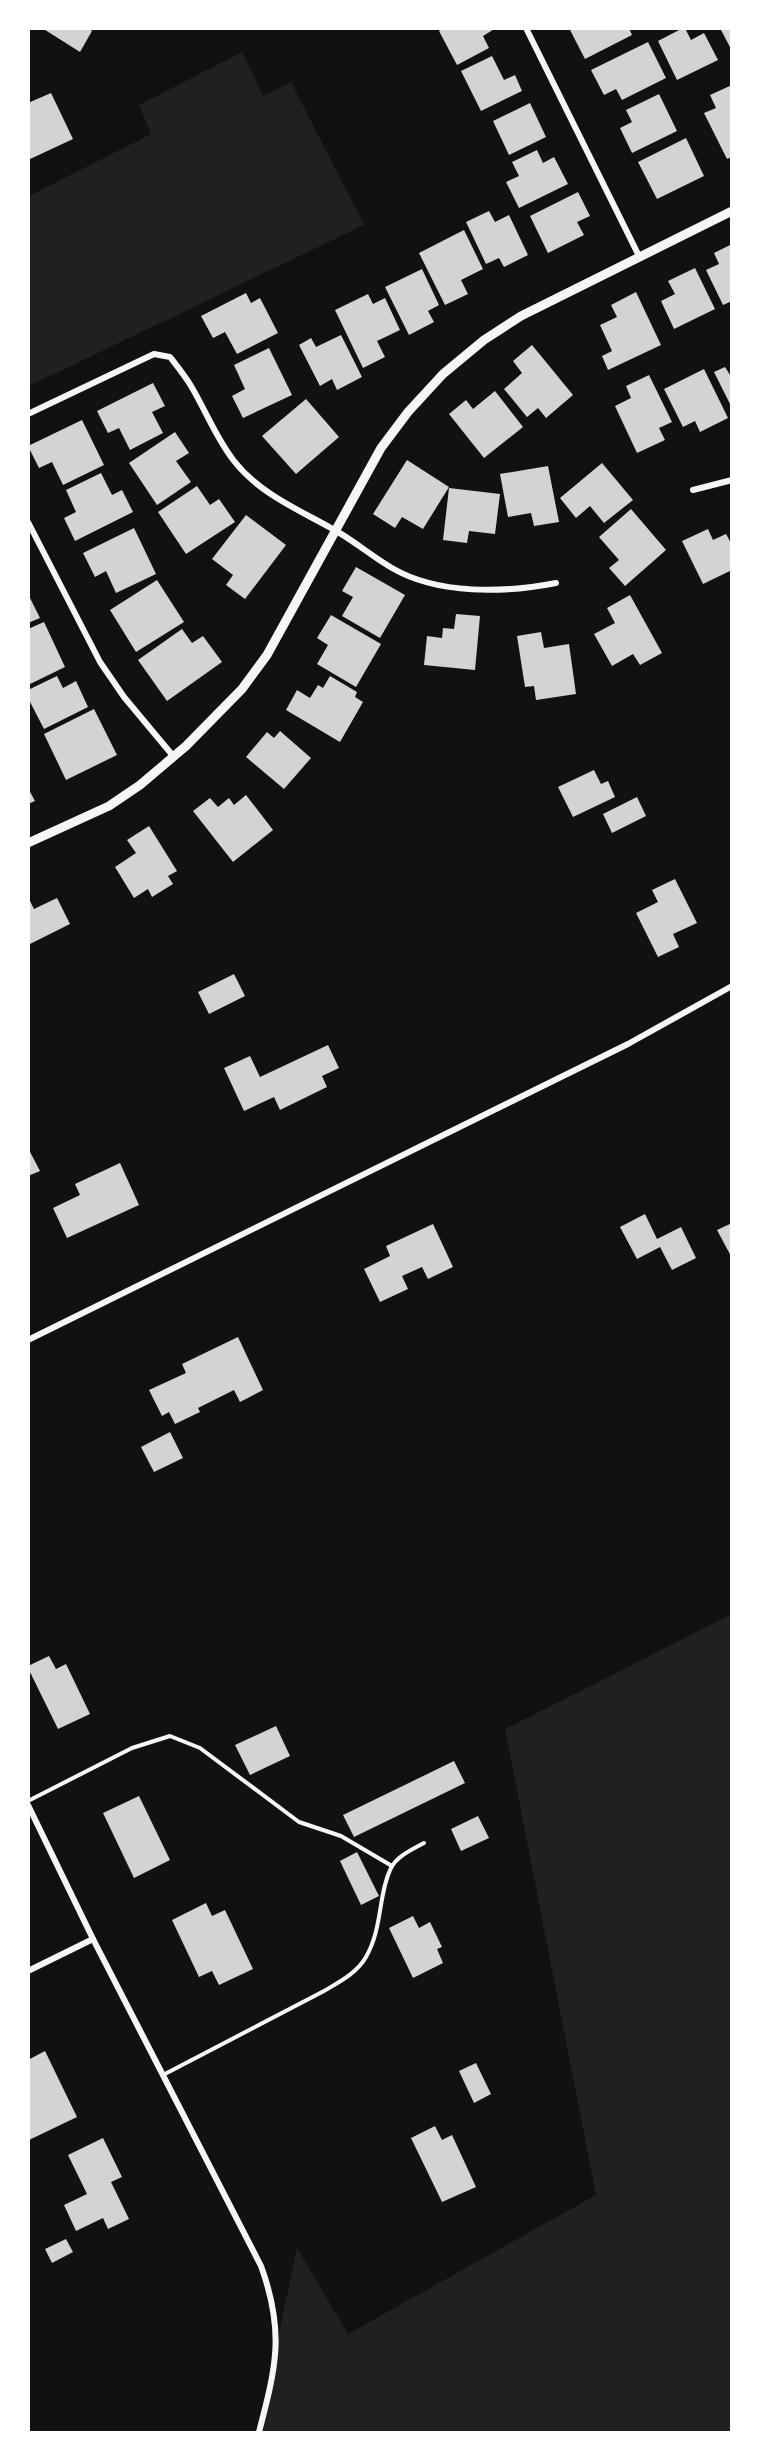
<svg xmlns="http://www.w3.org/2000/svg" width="760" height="2461" viewBox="0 0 760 2461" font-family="Arial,sans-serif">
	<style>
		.green { fill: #202020 }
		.building { fill: #d3d3d3 }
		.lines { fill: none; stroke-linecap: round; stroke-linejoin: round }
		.service { stroke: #f5f5f5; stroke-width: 4 }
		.minor { stroke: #f5f5f5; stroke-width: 6 }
		.tertiary { stroke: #f5f5f5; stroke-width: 9 }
	</style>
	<rect width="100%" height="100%" fill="#111"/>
	<g class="green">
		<polygon points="242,52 263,96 291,82 364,225 29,386 29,196 151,134 139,105"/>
		<polygon points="731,1615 731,2432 258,2432 297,2248 348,2334 596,2195 505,1729"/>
	</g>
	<g class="building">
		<polygon points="42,28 88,28 92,31 80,52"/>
		<polygon points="443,28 496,28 483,36 489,48 457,65 439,31"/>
		<polygon points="569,28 629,28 632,35 585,59"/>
		<polygon points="683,28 685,28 691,40 704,33 718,60 677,80 658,41"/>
		<polygon points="720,28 732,28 732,51"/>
		<polygon points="648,42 666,78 622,100 616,89 604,95 591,70"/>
		<polygon points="492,56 504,80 515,75 522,91 481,111 461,71"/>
		<polygon points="732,85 732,157 727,159 704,113 716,108 710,95"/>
		<polygon points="51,93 73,139 28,160 28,103"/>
		<polygon points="659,94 677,131 632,153 620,128 632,122 626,110"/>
		<polygon points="530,103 546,137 509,155 493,121"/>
		<polygon points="686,138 704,176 657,199 638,162"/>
		<polygon points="537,150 543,163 554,157 568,184 519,208 506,182 519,176 512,162"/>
		<polygon points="578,192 590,216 577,222 584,235 548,253 530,216"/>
		<polygon points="489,211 495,222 509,215 528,255 504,267 499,258 486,264 466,222"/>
		<polygon points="464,230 483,269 461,280 468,294 445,305 419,253"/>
		<polygon points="732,244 732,301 723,305 706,270 719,264 714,253"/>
		<polygon points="695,268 715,309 674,329 661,301 675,294 668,281"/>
		<polygon points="422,269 439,305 428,311 434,322 409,335 385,287"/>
		<polygon points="636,292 661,345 608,370 602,356 612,351 600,325 617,317 611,305"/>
		<polygon points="246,293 251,303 260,298 278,333 237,354 225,332 213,338 201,316"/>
		<polygon points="368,294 373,304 385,298 400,330 377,341 385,357 363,368 335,310"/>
		<polygon points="341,335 362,377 337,390 332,379 320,386 299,345 311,338 316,347"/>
		<polygon points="532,345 573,395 546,418 538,408 527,417 504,389 522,373 513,361"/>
		<polygon points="269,348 292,395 243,418 232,396 245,389 234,365"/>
		<polygon points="725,367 732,378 732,408 714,372"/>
		<polygon points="704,369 728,418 700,432 695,421 683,427 664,389"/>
		<polygon points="649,375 672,422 659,428 665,440 637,453 615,406 631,398 626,386"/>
		<polygon points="153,383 165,406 152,412 163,433 130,450 119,428 108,433 97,411"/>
		<polygon points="495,391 523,427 484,458 449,414 466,400 473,409"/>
		<polygon points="306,399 339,437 296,474 262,436"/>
		<polygon points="82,420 104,465 63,485 52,462 39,468 28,446"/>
		<polygon points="175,432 189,453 176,461 191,482 157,505 129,463"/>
		<polygon points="407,460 449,487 423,529 402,517 395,528 373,514"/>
		<polygon points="602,463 633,500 604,523 590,506 576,518 560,498"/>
		<polygon points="548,466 559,522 534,526 531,513 508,517 500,474"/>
		<polygon points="101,473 112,495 122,490 133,512 75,541 64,518 76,512 66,490"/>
		<polygon points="197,486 210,505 219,499 235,522 186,554 158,512"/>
		<polygon points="449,488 500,494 495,534 469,531 467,543 443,540"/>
		<polygon points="631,509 666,550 625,586 609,568 619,560 599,537"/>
		<polygon points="246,515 286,545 245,599 226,585 233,575 212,559"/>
		<polygon points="134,528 156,574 116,593 106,571 95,577 83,553"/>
		<polygon points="708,529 713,540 726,534 732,545 732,570 703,584 682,541"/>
		<polygon points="356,567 405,595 380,638 342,616 353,597 342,591"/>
		<polygon points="157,580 184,622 136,652 110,610"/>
		<polygon points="28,594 40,618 28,623"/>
		<polygon points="630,595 662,653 640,665 633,654 612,666 594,634 615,623 607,608"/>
		<polygon points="456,614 480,616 475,670 424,665 427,636 442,638 443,628 454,629"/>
		<polygon points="331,615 381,644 356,687 317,664 328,645 317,638"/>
		<polygon points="44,622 65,667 28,685 28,629"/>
		<polygon points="182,629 192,643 203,636 222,662 167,701 138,660"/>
		<polygon points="541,632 544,648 569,644 576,694 536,700 534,686 525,687 517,636"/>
		<polygon points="57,676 63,688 76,681 88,707 44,729 28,698 28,690"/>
		<polygon points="330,676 357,692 355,697 363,702 340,742 286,710 297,690 310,698 318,685 323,688"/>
		<polygon points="94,709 117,755 66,780 44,734"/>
		<polygon points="280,731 311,758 284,789 246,757 267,732 274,738"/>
		<polygon points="594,770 601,784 608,781 615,797 573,817 558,787"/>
		<polygon points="28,788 35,801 28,804"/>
		<polygon points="246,795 273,830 233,862 193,811 210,798 218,807 229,798 234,805"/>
		<polygon points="637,797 646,816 612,833 603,814"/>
		<polygon points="149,826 177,871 168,876 173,884 152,897 148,889 134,898 115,867 136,853 127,840"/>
		<polygon points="675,879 697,923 673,934 679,947 658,957 636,913 658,902 652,890"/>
		<polygon points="28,897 34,909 57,898 70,924 28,945"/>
		<polygon points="234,974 245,996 209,1014 198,992"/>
		<polygon points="328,1045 339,1068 322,1076 327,1087 280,1110 274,1097 244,1111 224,1068 250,1056 260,1077"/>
		<polygon points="28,1148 40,1171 28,1176"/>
		<polygon points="120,1163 139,1205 67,1238 53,1208 80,1195 75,1184"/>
		<polygon points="645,1214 657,1239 681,1227 696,1258 672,1270 660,1247 637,1259 620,1227"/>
		<polygon points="732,1223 732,1258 717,1230"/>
		<polygon points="433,1224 453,1267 428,1279 422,1267 402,1276 408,1289 380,1302 364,1269 390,1256 386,1246"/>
		<polygon points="238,1337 263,1390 240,1402 234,1390 198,1408 200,1412 175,1424 169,1412 162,1416 149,1390 186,1373 182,1364"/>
		<polygon points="170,1432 183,1458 154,1472 141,1447"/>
		<polygon points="49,1656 56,1669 66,1664 90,1714 58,1729 28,1668 28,1666"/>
		<polygon points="276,1726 290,1756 250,1775 235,1745"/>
		<polygon points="454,1761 465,1783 354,1837 343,1815"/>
		<polygon points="139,1796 170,1860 134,1878 103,1813"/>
		<polygon points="478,1816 489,1838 461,1851 451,1829"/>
		<polygon points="357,1852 379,1896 361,1905 340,1861"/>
		<polygon points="206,1903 212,1916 225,1910 253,1969 219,1985 212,1971 199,1977 172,1920"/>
		<polygon points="413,1916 419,1928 430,1922 442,1947 437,1949 443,1963 413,1978 389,1928"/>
		<polygon points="45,2051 77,2117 29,2140 28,2060"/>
		<polygon points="476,2063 491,2094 474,2103 459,2071"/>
		<polygon points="435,2126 442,2140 452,2135 476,2187 442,2202 411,2138"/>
		<polygon points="103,2138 122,2177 111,2182 129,2219 108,2229 103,2218 76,2231 64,2205 87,2194 68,2155"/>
		<polygon points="66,2239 73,2252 52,2263 45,2249"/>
	</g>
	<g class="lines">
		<g class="service">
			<polyline points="28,1801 132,1748 170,1736 200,1748 299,1822 341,1836 392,1866"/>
			<path d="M163,2075L324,1991C339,1982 357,1973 366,1957C383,1927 378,1894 391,1868C397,1856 413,1849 424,1843"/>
		</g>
		<g class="minor">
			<polyline points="526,28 639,256"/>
			<path d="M28,414L154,354L170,357C177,366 185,376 191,386C206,411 216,438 234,461C259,493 297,509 331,528C352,539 371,556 392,568C438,595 505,593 556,583"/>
			<polyline points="693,490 732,480"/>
			<polyline points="28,522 100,662 124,697 174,757"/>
			<polyline points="28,1340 628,1044 732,986"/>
			<path d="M28,1805L93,1939L261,2266C285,2332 276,2367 259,2432"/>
			<polyline points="28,1971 93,1939"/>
		</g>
		<polyline class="tertiary" points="28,843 109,806 140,785 186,746 242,689 267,655 381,448 408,412 443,374 484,340 521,316 732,211"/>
	</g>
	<rect width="760" height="2461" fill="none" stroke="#ffffff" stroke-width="60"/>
</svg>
